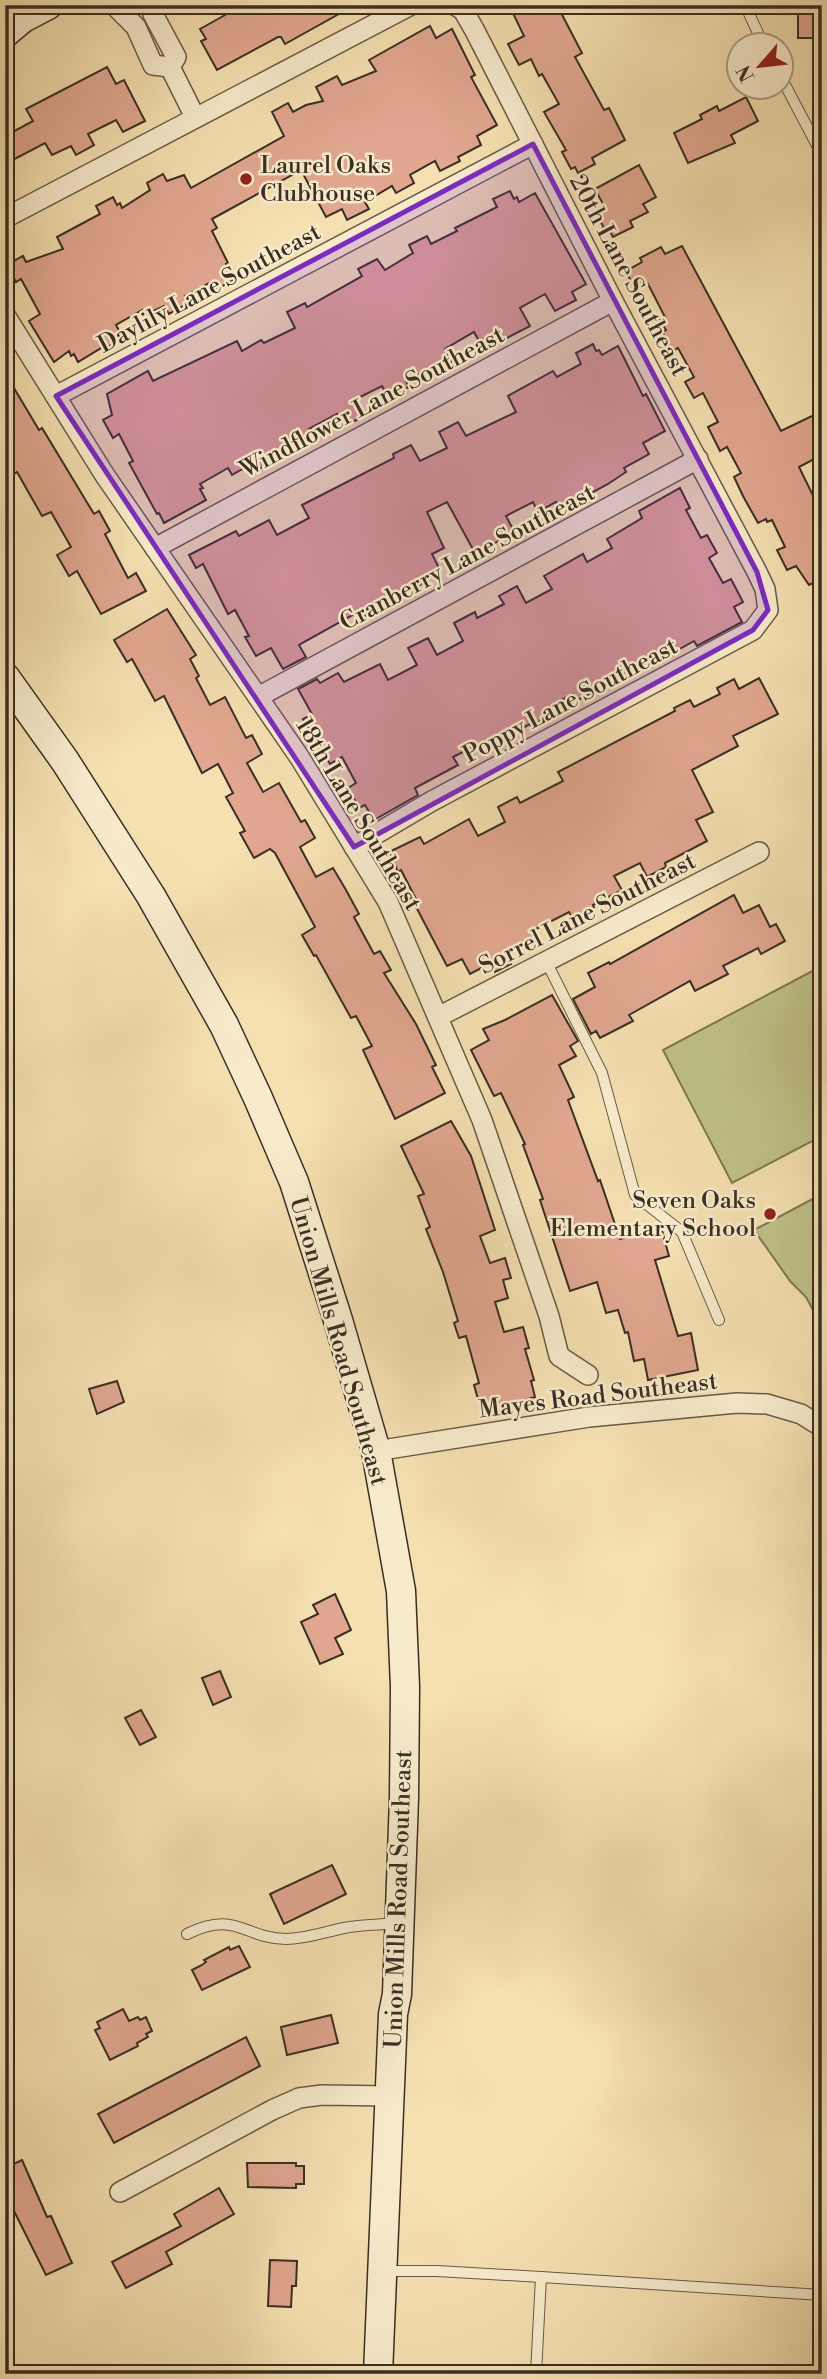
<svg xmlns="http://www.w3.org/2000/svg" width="827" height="2379" viewBox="0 0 827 2379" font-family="'Libre Bodoni',serif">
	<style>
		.green { fill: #c0c189; stroke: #7d7856; stroke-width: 2 }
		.building { fill: #e1a790; stroke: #3a2e24; stroke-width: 2 }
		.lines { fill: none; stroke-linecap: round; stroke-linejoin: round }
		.lane-casing { stroke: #695a47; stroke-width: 12 }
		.street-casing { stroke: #695a47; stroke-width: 22 }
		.secondary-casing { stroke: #3a2e24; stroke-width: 31 }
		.lane { stroke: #f8ebcc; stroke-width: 10 }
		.street { stroke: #f8ebcc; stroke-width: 19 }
		.secondary { stroke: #f8ebcc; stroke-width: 28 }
		.marked { fill: #7b2cbf; fill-opacity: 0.2; stroke: #7b2cbf; stroke-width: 5; stroke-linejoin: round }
		.poi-dot { fill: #8f2418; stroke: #f8ebcc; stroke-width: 2.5 }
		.labels { text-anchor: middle; stroke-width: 5; stroke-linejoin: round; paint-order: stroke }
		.poi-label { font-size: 24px; fill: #3a2e24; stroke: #f8ebcc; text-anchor: start }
		.street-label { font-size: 24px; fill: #3a2e24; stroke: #f8ebcc }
	</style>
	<rect width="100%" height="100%" fill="#f5e0b1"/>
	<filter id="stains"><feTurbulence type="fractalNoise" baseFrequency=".00286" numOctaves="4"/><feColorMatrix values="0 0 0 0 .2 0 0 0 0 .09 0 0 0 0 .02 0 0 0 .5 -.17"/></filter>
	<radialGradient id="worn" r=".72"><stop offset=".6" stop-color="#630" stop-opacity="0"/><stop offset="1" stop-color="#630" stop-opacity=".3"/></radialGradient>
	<g class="green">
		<polygon points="822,966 822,1136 732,1183 663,1050"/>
		<polygon points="822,1194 822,1327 806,1297 790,1281 754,1230"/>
	</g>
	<g class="building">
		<polygon points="243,5 355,5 285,44 281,37 278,37 217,70 201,41 206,39 200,29"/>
		<polygon points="509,5 557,5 582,53 575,57 604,110 609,108 625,140 592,158 595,164 578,173 575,167 571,169 562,152 566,150 544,112 559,104 542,74 539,76 531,59 519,65 508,44 524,36"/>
		<rect x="798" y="5" width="24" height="33"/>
		<polygon points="430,26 436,38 452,29 475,75 471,77 497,125 477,136 481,145 458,157 460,161 440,171 435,161 410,175 414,183 396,193 392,186 365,202 369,209 347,220 342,209 326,217 301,170 212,219 217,228 212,231 228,263 226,264 234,280 215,290 211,282 185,296 189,303 169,314 164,306 145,315 142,310 116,325 123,338 104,349 103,347 78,362 74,354 71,356 69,351 54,362 29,321 40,314 21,279 16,282 7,265 23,256 26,262 63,249 57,237 100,214 96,206 113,197 117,205 120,203 122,208 150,190 147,183 163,174 167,181 184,175 191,188 284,136 272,112 288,103 293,112 306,105 323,101 316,87 337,76 342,85 376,71 369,60"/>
		<polygon points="107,67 116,84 124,80 145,121 123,132 116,120 88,134 94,145 76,155 71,146 52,155 45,143 5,164 5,136 33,121 26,109"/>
		<polygon points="746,97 758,121 731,135 735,143 688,163 674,133 702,119 700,115 717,106 719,111"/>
		<polygon points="639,165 656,197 643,204 648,212 630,221 633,227 613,237 608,228 605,230 596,213 605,208 595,189"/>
		<polygon points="510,191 514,199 517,197 519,202 535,193 586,284 572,292 576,300 555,311 545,294 520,308 530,326 484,350 474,332 445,349 453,366 435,375 431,368 406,381 409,387 390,396 386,389 384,390 382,386 354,400 362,417 343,427 337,414 309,429 312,435 270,457 273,462 255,471 251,464 232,475 228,468 200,484 203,488 200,489 206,500 164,523 159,513 157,514 129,463 133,461 119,434 113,438 103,420 112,415 107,394 148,371 153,381 237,341 242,351 261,340 264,343 295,328 287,312 305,303 307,307 362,276 358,269 377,259 385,270 413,253 409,245 427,236 431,244 457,231 455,228 497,207 493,199"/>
		<polygon points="682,246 781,431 816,414 822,426 822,455 799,467 822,514 814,519 822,535 822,579 809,585 796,566 787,570 777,550 785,547 772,520 767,522 766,519 758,523 743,496 734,477 741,473 727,447 720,451 708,427 718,422 703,393 694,398 685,382 694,377 678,348 672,351 662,332 666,330 660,320 665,317 648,284 634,288 626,271 642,262 640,258 661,247 665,254"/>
		<polygon points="593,344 596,351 599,350 602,355 618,346 643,396 646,394 665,431 643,443 649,454 624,468 626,472 608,484 560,510 556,502 538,512 533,502 506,516 515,533 475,553 447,502 427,512 444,548 432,554 440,570 421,580 423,583 381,604 382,607 363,617 360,611 299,645 306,657 283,669 271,648 256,656 245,637 249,636 235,610 228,614 203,564 196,568 189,555 236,531 239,536 269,520 277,535 309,518 302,505 394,458 393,454 411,445 420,461 447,448 439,432 458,422 466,436 516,412 508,396 553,371 557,377 581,364 576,353"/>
		<polygon points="5,373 39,430 42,428 94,514 99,511 110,531 105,534 128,578 136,573 146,591 101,614 77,571 69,576 57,555 71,547 51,512 42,516 17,472 14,474 5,458"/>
		<polygon points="680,488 690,508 686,510 701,538 707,535 717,553 709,558 723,583 731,579 743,602 734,607 742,622 697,646 694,641 624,680 620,673 593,687 595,691 576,701 573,694 543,710 547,718 531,726 530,724 485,751 481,743 453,757 458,765 415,788 418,795 374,820 365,805 359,808 348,788 356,783 342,757 330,764 303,719 312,714 298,689 317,679 320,683 338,673 344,682 380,664 388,680 417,665 408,648 428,638 437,655 463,641 454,623 475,612 477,618 504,604 499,596 517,586 526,603 552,589 544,576 583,554 587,562 612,548 607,539 642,518 639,511"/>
		<polygon points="167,609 196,655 190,659 199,676 196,678 210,705 225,697 246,738 252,735 262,754 247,763 263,792 279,783 301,822 305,820 315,838 300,847 316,877 333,868 346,890 359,914 354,917 374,954 380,951 391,970 384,973 416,1024 436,1065 432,1067 445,1093 395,1119 363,1050 372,1046 356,1016 351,1018 316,955 314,956 302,935 315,927 275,853 270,849 254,858 240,833 245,831 226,797 233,793 218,764 202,773 164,696 155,701 132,659 127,662 114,640"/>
		<polygon points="759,678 778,714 733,736 738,746 692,770 713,812 696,820 707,841 665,863 666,867 647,877 640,863 614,876 622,890 593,905 594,907 573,919 569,912 532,931 536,939 507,954 511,964 495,972 491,963 470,974 462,959 447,966 414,903 417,901 401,870 398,872 389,852 420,837 424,844 469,819 478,836 505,822 498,807 517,797 520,803 563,781 558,772 675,711 674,708 690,700 694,707 720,694 717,688 734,679 739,689"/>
		<polygon points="734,895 743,913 759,905 770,927 776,924 785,941 761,954 758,948 723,966 728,974 695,991 690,981 629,1015 633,1021 600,1038 596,1031 591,1034 573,999 595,987 588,973 609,962 610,964"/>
		<polygon points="552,995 578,1041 570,1046 576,1056 559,1065 574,1097 568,1100 598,1181 600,1180 620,1239 661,1227 669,1256 655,1260 678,1336 691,1333 698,1370 648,1380 644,1359 634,1361 628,1332 625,1333 618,1310 606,1313 597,1282 570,1291 540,1200 543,1199 523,1145 525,1144 501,1093 494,1096 471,1050 489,1040 483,1029 505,1020"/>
		<polygon points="451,1121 471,1156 495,1230 480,1236 490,1263 505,1258 511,1278 503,1280 508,1298 495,1302 504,1332 523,1327 529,1348 525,1349 534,1380 531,1381 535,1397 486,1411 482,1398 478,1399 474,1385 479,1383 466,1336 459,1338 454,1323 458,1321 443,1272 426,1229 430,1227 418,1196 424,1194 401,1146"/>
		<polygon points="117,1381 124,1402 97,1414 89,1389"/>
		<polygon points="335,1594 351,1630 335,1638 343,1654 320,1664 301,1622 318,1614 313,1605"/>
		<polygon points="220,1671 231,1697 213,1705 202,1678"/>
		<polygon points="141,1710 156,1737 140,1745 125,1718"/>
		<polygon points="332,1865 346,1894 284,1924 270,1894"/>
		<polygon points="239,1946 250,1967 202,1990 192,1970 202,1965 206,1962 204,1960 229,1947 230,1950"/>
		<polygon points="123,2009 129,2021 138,2017 140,2020 146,2017 152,2031 146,2034 148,2037 137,2043 138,2046 110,2060 95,2030 100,2028 97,2022"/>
		<polygon points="331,2015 338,2043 287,2055 281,2027"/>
		<polygon points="246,2037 260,2066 114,2143 98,2114"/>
		<polygon points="22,2160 47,2217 51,2216 72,2263 46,2275 5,2193 5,2168"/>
		<polygon points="247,2163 296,2163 296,2166 304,2166 304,2184 296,2184 296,2188 248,2187"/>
		<polygon points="219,2188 234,2214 166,2252 172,2264 126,2288 112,2262 181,2226 174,2214"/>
		<polygon points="270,2260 297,2261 296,2286 292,2286 291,2307 268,2306"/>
	</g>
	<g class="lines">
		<g class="lane-casing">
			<g id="lane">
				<polyline points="745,5 764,46"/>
				<polyline points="782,79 822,155"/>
				<polyline points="546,961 602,1073 635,1195 682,1232 719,1320"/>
				<path d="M187,1934C236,1910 243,1938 286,1939C306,1939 324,1932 344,1928C362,1924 381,1925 398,1923"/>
				<polyline points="383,2271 437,2271 541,2277"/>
				<polyline points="536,2374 541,2277 822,2295"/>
			</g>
		</g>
		<g class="street-casing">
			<g id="street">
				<polyline points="114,5 136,27 153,65 170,67"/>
				<polyline points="151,5 153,14 176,57 170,67"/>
				<polyline points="170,67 195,117"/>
				<polyline points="5,218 411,5"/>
				<polyline points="5,315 104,474 300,758 388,902 482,1120 549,1316 559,1356 588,1375"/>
				<polyline points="56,396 533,144"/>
				<polyline points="155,548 613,301"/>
				<polyline points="258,697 698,459"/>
				<polyline points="354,847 432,801 753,630 768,610 765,589 757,572 613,301 475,31 463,10 454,5"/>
				<polyline points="438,1017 759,852"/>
				<polyline points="376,1451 589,1417 737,1403 767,1404 801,1414 822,1427"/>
				<polyline points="120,2192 272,2110 299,2098 322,2095 390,2096"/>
			</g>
		</g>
		<g class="secondary-casing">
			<g id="secondary">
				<polyline points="5,33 23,18 48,5"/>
				<polyline points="5,677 65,761 151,896 224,1025 258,1098 294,1182 338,1320 376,1451 401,1591 405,1687 404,1798 397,1994 393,2014 378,2374"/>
			</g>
		</g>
		<use href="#lane" class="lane"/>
		<use href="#street" class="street"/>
		<use href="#secondary" class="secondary"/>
	</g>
	<path class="marked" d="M533,144L757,572L768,610L753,630L354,847L56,396Z"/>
	<g class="poi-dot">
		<circle cx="246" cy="179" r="7"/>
		<circle cx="770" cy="1214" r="7"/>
	</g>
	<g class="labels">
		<g class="poi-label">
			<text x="260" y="173">Laurel Oaks<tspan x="260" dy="28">Clubhouse</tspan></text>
			<text x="756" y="1208" text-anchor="end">Seven Oaks<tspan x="756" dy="28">Elementary School</tspan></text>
		</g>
		<g class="street-label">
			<text transform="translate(629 275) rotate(62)" y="8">20th Lane Southeast</text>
			<text transform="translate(209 288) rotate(-28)" y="8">Daylily Lane Southeast</text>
			<text transform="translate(372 402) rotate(-28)" y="8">Windflower Lane Southeast</text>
			<text transform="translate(467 557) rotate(-28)" y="8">Cranberry Lane Southeast</text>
			<text transform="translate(570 700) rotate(-28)" y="8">Poppy Lane Southeast</text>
			<text transform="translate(359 814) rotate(59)" y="8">18th Lane Southeast</text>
			<text transform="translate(587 913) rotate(-27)" y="8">Sorrel Lane Southeast</text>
			<text transform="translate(339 1341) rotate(74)" y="8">Union Mills Road Southeast</text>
			<text transform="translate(598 1395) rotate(-7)" y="8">Mayes Road Southeast</text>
			<text transform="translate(398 1899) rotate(-88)" y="8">Union Mills Road Southeast</text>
		</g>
	</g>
	<rect width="827" height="2379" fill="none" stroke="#f5e0b1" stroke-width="28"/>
	<rect x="7" y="7" width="813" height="2365" fill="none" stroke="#3a2e24" stroke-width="3.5"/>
	<rect x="14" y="14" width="799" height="2351" fill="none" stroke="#3a2e24" stroke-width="2"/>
	<g transform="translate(760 66) rotate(242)"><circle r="33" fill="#f8ebcc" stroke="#ac9f89" stroke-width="2"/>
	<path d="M0-5L12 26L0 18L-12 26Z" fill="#8f2418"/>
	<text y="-10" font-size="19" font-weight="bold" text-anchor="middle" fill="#3a2e24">N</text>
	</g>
	<rect width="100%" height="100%" filter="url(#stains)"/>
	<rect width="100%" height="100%" fill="url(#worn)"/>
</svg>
